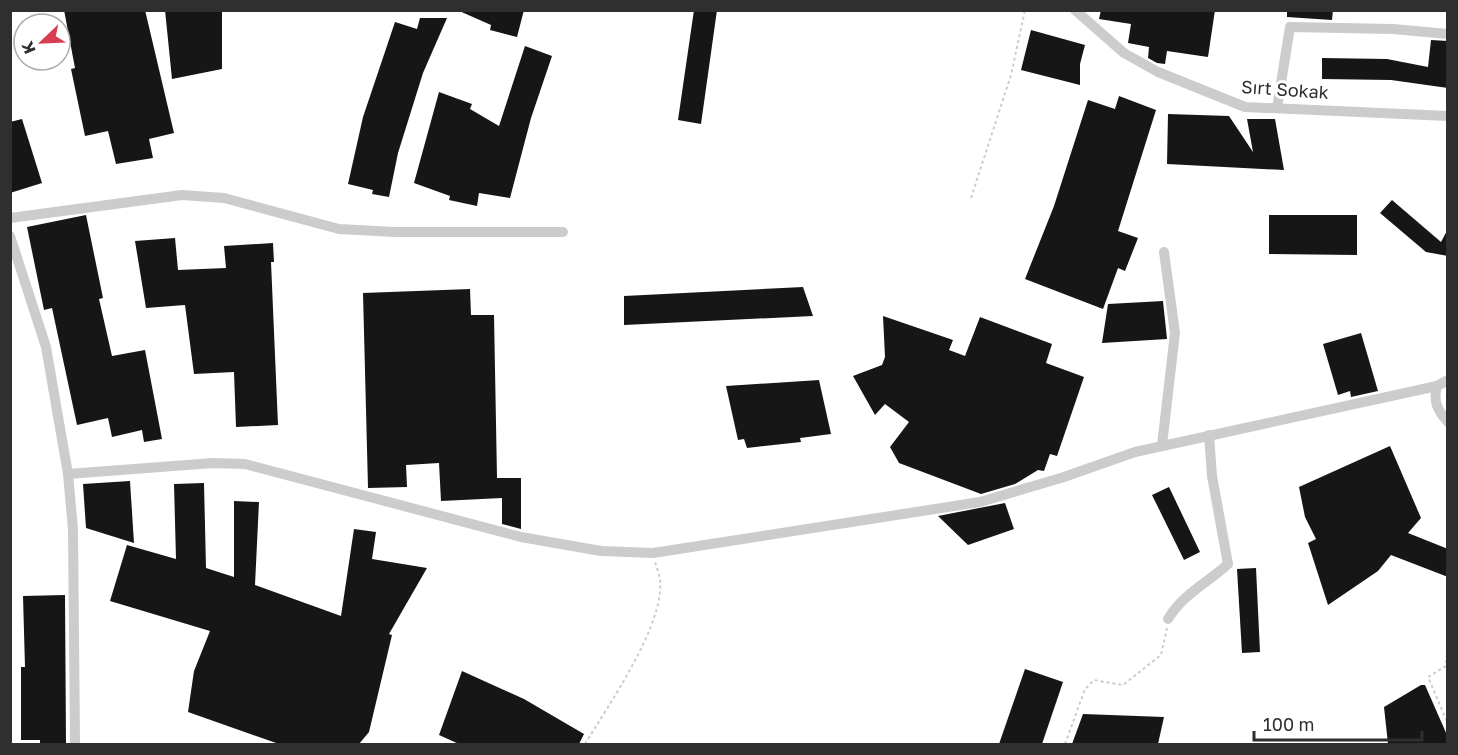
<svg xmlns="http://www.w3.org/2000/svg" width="1458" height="755" viewBox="0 0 1458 755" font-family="'Golos Text',sans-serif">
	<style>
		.building { fill: #161616 }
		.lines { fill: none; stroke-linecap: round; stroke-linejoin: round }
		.path { stroke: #ccc; stroke-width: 2; stroke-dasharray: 3 3; stroke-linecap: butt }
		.minor { stroke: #ccc; stroke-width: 10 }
		.labels { text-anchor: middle; stroke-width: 6; stroke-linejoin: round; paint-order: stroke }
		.street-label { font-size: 18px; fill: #2f2f2f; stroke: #fff }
	</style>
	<rect width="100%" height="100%" fill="#fff"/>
	<g class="building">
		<polygon points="64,10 145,10 174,133 149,139 153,158 116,164 108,131 85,136 71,69 75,68"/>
		<polygon points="165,10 222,10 222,69 172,79"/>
		<polygon points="457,10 524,10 517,37 490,30 491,25"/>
		<polygon points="694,10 717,10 701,124 678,120"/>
		<polygon points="1101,10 1215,10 1208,57 1167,51 1165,64 1157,63 1148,58 1149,47 1128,43 1131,24 1099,19"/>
		<polygon points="1287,10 1333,10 1332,20 1287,17"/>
		<polygon points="420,18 447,18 423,73 398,153 389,197 372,194 373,190 348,184 363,117 395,22 417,29"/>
		<polygon points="1031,30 1085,45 1080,64 1080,85 1021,70"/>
		<polygon points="1431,40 1448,41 1448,88 1391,80 1322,79 1322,58 1387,59 1428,67"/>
		<polygon points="525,46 552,56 531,118 510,198 479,193 477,206 449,200 450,196 414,183 439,92 472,104 470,109 499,126"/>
		<polygon points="1119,96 1156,110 1118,231 1138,238 1125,271 1118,268 1103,309 1025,279 1054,206 1088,100 1115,109"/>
		<polygon points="1168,114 1229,116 1253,152 1247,119 1275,119 1284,170 1167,164"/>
		<polygon points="22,119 42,183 10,193 10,122"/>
		<polygon points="1392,200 1441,242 1448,229 1448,256 1426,252 1380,213"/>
		<polygon points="86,215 103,298 99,299 112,356 145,350 162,439 144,442 142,430 112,437 108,418 77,425 52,308 44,310 27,227"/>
		<polygon points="1269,215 1357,215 1357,255 1269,254"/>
		<polygon points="175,238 178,270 226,268 224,246 273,243 274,262 271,262 278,425 236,427 234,372 194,374 185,305 146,308 135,241"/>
		<polygon points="803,287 813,316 624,325 624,296"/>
		<polygon points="470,289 471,315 494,315 497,478 521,478 521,529 502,524 502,498 441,501 439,463 406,465 407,487 368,488 363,293"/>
		<polygon points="1163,301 1167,339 1102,343 1108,304"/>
		<polygon points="883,316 953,340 949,350 965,356 980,317 1052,344 1046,363 1084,377 1057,456 1050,454 1044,471 1038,470 1015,484 981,494 899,463 890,447 909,422 885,404 875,415 853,376 882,365 885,357"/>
		<polygon points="1361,333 1378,391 1351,397 1350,391 1338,395 1323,344"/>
		<polygon points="819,380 831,434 800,438 801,442 747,448 744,439 738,440 726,386"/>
		<polygon points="1390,446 1421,518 1408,533 1448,549 1448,577 1391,555 1378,571 1328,605 1308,543 1316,539 1305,517 1299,487"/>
		<polygon points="130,481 134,543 86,528 83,484"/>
		<polygon points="204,483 206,568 234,577 234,501 259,502 255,585 341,616 354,529 376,532 372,559 427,568 389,634 392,635 369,732 359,744 279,744 188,712 194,671 210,631 110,601 127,545 176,559 174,484"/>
		<polygon points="1169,487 1200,552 1184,560 1152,495"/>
		<polygon points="1005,503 1014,529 968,545 938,516"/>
		<polygon points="1256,568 1260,652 1242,653 1237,569"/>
		<polygon points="65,595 66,744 40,744 40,740 21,740 21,667 25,667 23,596"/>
		<polygon points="1025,669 1063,682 1042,744 999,744"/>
		<polygon points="462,671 524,699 584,734 579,744 459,744 439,735"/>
		<polygon points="1421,685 1425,685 1447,735 1448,744 1388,744 1384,707"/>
		<polygon points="1083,714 1164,717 1158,744 1072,744"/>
	</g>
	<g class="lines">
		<g class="path">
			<polyline points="971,198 1011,75 1025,10"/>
			<polyline points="1448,636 1446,666 1428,677 1448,724"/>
			<path d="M585,744C608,706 665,624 660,580C659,574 657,568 655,562"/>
			<polyline points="1065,744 1085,689 1094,680 1123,685 1161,655 1167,628"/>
		</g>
		<g class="minor">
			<polyline points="1075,10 1124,53 1158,72 1245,107 1448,116"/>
			<polyline points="1277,108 1290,27 1393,29 1448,34"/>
			<polyline points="10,218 182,195 224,198 339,229 395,232 563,232"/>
			<polyline points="10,236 46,347 68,474 73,529 75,744"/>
			<path d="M1437,386C1433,401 1437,410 1448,422"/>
			<polyline points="1162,445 1175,333 1164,252"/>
			<polyline points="68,474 213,463 245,464 521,537 601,551 653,553 980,502 1064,477 1135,452 1437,386 1448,380"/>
			<path d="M1168,619C1183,594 1206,584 1228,564L1212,476L1209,435"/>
		</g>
	</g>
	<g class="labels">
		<g class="street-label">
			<text transform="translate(1285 90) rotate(4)" y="6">Sırt Sokak</text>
		</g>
	</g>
	<rect width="1458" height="755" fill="none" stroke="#2f2f2f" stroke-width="24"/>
	<g transform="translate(42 42) rotate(247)"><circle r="28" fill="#ffffff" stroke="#acacac" stroke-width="1.5"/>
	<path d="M0-4.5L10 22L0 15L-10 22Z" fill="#d93e50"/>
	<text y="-9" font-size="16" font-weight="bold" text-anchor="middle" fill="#2f2f2f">K</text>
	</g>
	<path d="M1254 731v9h168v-9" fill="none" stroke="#2f2f2f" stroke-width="3"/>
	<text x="1263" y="731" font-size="18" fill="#2f2f2f" stroke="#ffffff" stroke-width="4.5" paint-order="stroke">100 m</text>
</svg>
